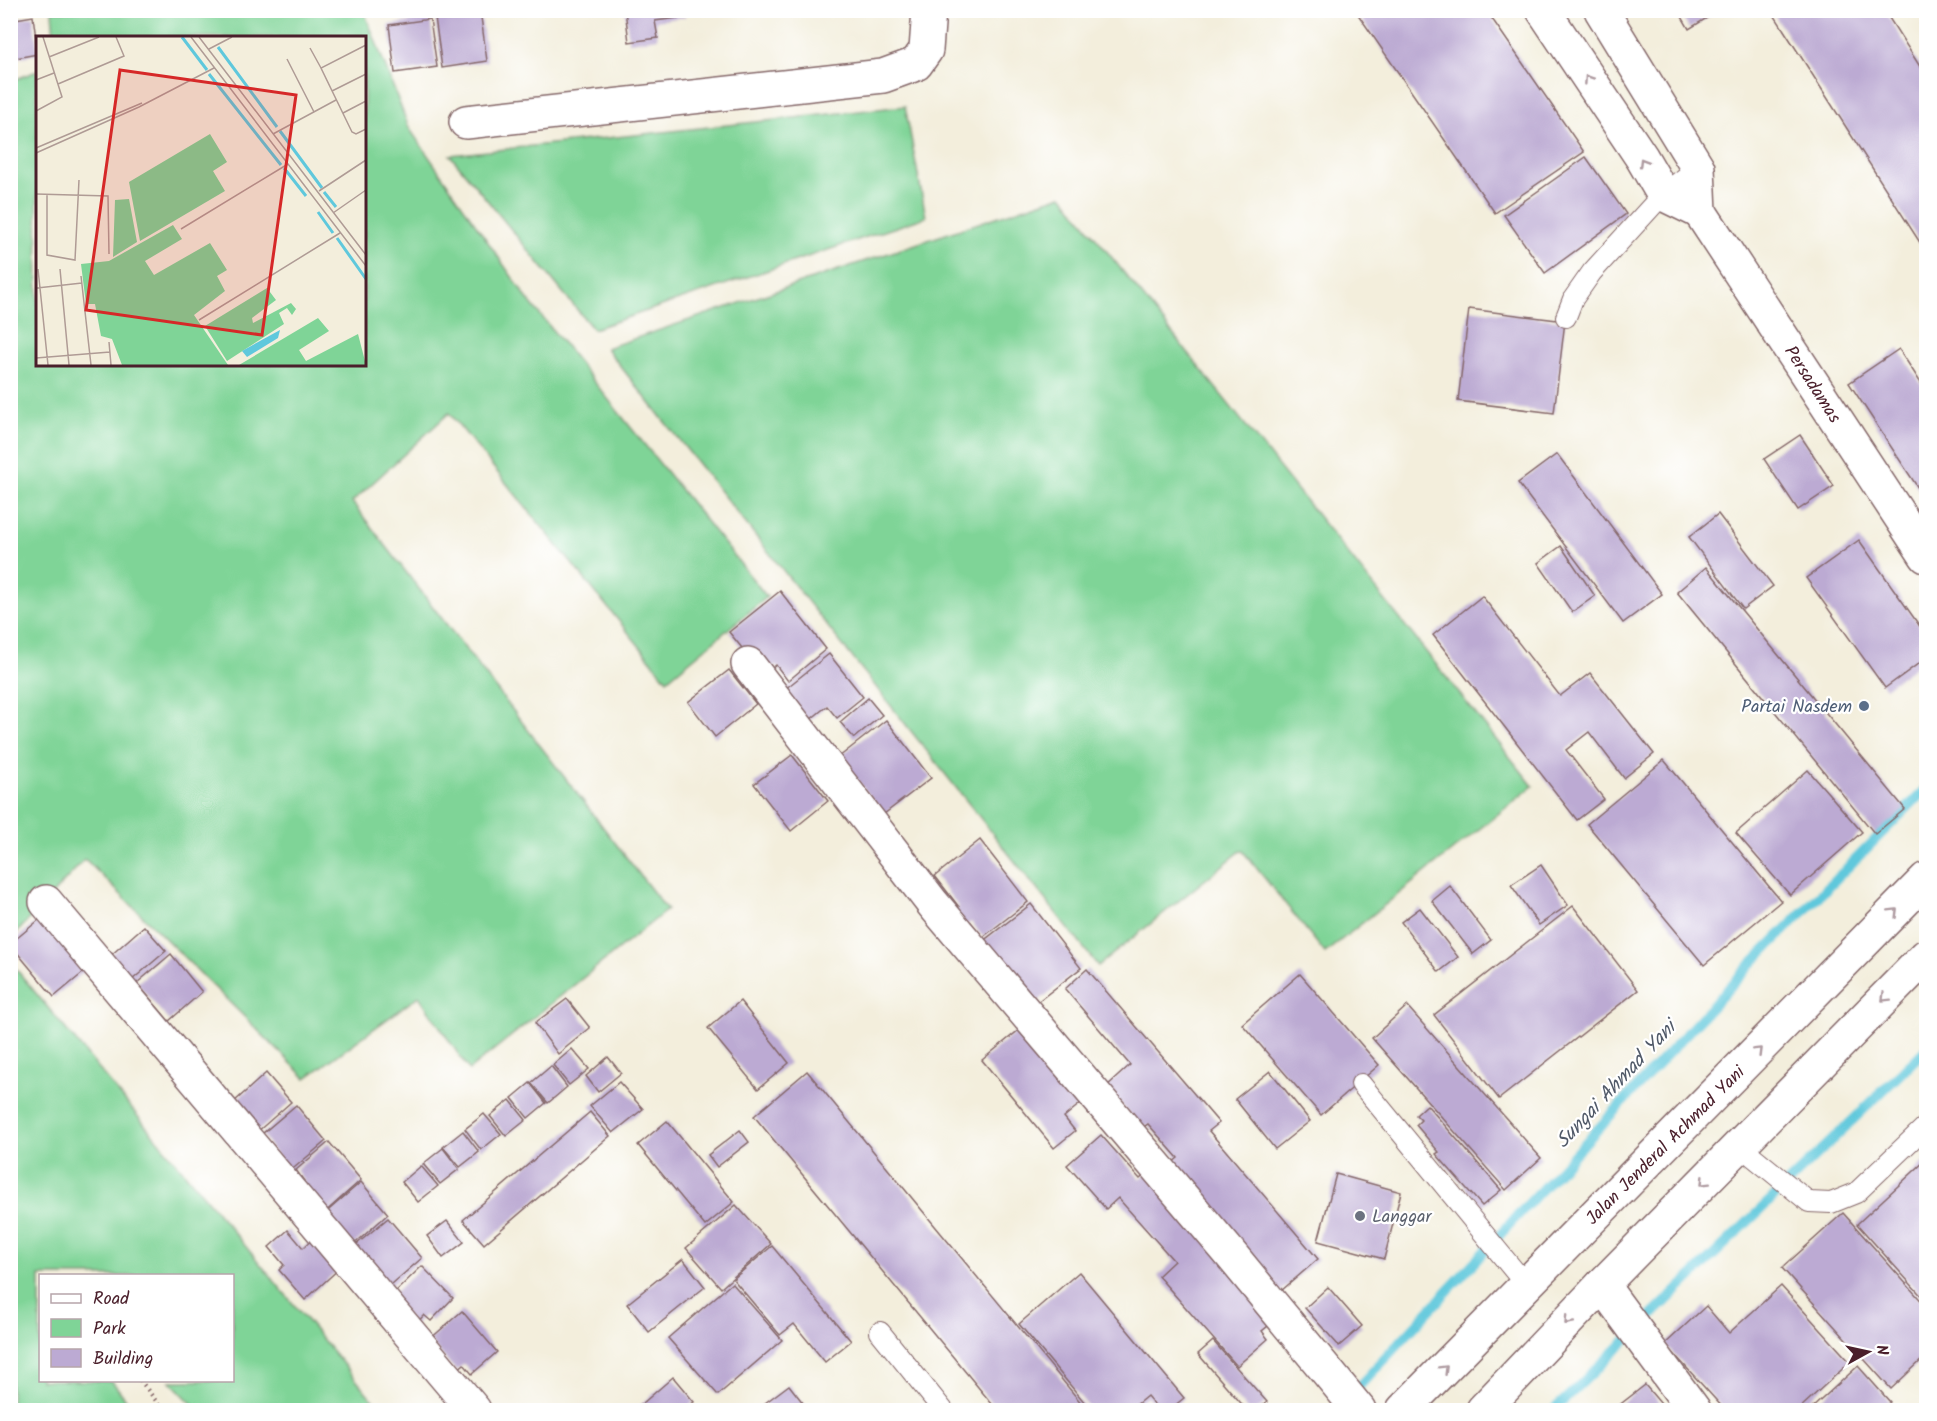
<svg xmlns="http://www.w3.org/2000/svg" width="1937" height="1421" viewBox="0 0 1937 1421" font-family="Kalam,sans-serif">
	<style>
		.green { fill: #7fd497; stroke: #647a61; stroke-width: 1.5 }
		.lines { fill: none; stroke-linecap: round; stroke-linejoin: round }
		.stream { stroke: #5fc8dc; stroke-width: 10 }
		.building { fill: #bcaad3 }
		.lane-casing { stroke: #856769; stroke-width: 22 }
		.street-casing { stroke: #856769; stroke-width: 36 }
		.highway-casing { stroke: #856769; stroke-width: 36 }
		.path { stroke: #856769; stroke-width: 4; stroke-dasharray: 1.5 4.5; stroke-linecap: butt }
		.lane { stroke: #fff; stroke-width: 20 }
		.street { stroke: #fff; stroke-width: 33 }
		.highway { stroke: #fff; stroke-width: 33 }
		.oneway { stroke: #ae9aa0 }
		.service-dot { fill: #5c6f8a; stroke: #fff; stroke-width: 2 }
		.worship-dot { fill: #6b7280; stroke: #fff; stroke-width: 2 }
		.labels { text-anchor: middle; stroke-width: 4.5; stroke-linejoin: round; paint-order: stroke }
		.street-label { font-size: 18px; fill: #4a1f2b; stroke: #fff }
		.service-label { font-size: 18px; fill: #4e5e75; stroke: #fff; text-anchor: end }
		.worship-label { font-size: 18px; fill: #5b616d; stroke: #fff; text-anchor: start }
		.water-label { font-size: 20px; font-style: italic; fill: #515a69; stroke: #fff }
		.inset-river { fill: none; stroke: #5fc8dc; stroke-width: 3 }
		.inset-road { fill: none; stroke: #af9b95; stroke-width: 1.5 }
		.view { fill: #d62828; fill-opacity: 0.15; stroke: #d62828; stroke-width: 3 }
		.inset-edge { fill: none; stroke: #4a1f2b; stroke-width: 3 }
	</style>
	<rect width="100%" height="100%" fill="#fff"/>
	<filter id="ink" filterUnits="userSpaceOnUse"><feTurbulence type="fractalNoise" baseFrequency=".0167" numOctaves="2"/><feDisplacementMap in="SourceGraphic" scale="12" xChannelSelector="R" yChannelSelector="G"/><feConvolveMatrix kernelMatrix="1 2 1 2 8 2 1 2 1" color-interpolation-filters="sRGB"/></filter>
	<filter id="wash" filterUnits="userSpaceOnUse"><feTurbulence type="fractalNoise" baseFrequency=".008" numOctaves="4" result="noise"/><feDisplacementMap in="SourceGraphic" scale="24" xChannelSelector="R" yChannelSelector="G"/><feGaussianBlur stdDeviation="1.35" result="paint"/><feColorMatrix in="noise" values="0 0 0 0 0 0 0 0 0 0 0 0 0 0 0 0 0 1.4 0 .05"/><feComposite in="paint" operator="in"/></filter>
	<g filter="url(#wash)">
		<rect width="100%" height="100%" fill="#f3eedc"/>
		<g class="green">
			<polygon points="52,11 364,11 409,128 526,297 767,597 667,680 449,413 352,502 667,910 469,1070 419,996 306,1078 85,859 11,939 11,81 37,71 38,364 364,364 364,38 54,37"/>
			<polygon points="905,106 926,217 593,329 450,155"/>
			<polygon points="1062,195 1533,786 1325,953 1242,850 1098,966 606,348"/>
			<polygon points="11,963 377,1405 372,1410 198,1410 170,1381 232,1380 232,1276 40,1276 40,1380 112,1381 134,1410 11,1410"/>
		</g>
		<g class="lines">
			<g class="stream">
				<polyline points="1337,1410 1753,962 1926,789"/>
				<polyline points="1554,1410 1926,1049"/>
			</g>
		</g>
		<g id="blocks">
			<g class="building">
				<polygon points="434,10 480,10 487,61 442,68"/>
				<polygon points="625,10 684,10 685,17 655,21 658,38 629,42"/>
				<polygon points="1355,10 1486,10 1584,152 1495,213"/>
				<polygon points="1678,10 1720,10 1689,29"/>
				<polygon points="1771,10 1884,10 1926,76 1926,252"/>
				<polygon points="33,16 38,54 10,59 10,20"/>
				<polygon points="430,19 437,67 395,73 389,25"/>
				<polygon points="1586,157 1626,214 1545,273 1504,215"/>
				<polygon points="1469,309 1565,321 1554,413 1458,401"/>
				<polygon points="1899,349 1926,391 1926,500 1849,383"/>
				<polygon points="1800,435 1834,486 1798,510 1764,459"/>
				<polygon points="1557,454 1662,594 1623,623 1518,483"/>
				<polygon points="1718,514 1773,586 1743,609 1689,537"/>
				<polygon points="1859,540 1926,635 1926,658 1885,688 1806,578"/>
				<polygon points="1561,546 1595,596 1572,612 1538,563"/>
				<polygon points="1706,567 1905,809 1875,834 1677,592"/>
				<polygon points="780,591 826,649 788,681 776,665 764,675 729,632"/>
				<polygon points="1482,596 1560,696 1590,673 1654,754 1624,778 1589,732 1566,750 1604,799 1577,820 1433,635"/>
				<polygon points="829,654 863,697 837,718 827,706 805,724 780,693"/>
				<polygon points="729,670 756,704 715,737 688,702"/>
				<polygon points="868,698 882,715 854,738 840,722"/>
				<polygon points="886,720 931,778 884,814 839,757"/>
				<polygon points="792,755 828,801 791,831 754,784"/>
				<polygon points="1664,760 1781,901 1704,965 1587,824"/>
				<polygon points="1808,770 1862,832 1790,895 1736,833"/>
				<polygon points="980,840 1028,902 983,937 971,922 964,927 953,912 959,907 935,876"/>
				<polygon points="1541,865 1568,905 1539,925 1511,885"/>
				<polygon points="1450,886 1491,940 1473,954 1432,901"/>
				<polygon points="1031,904 1081,968 1032,1006 982,942"/>
				<polygon points="1573,906 1638,990 1499,1099 1434,1015"/>
				<polygon points="1420,908 1458,957 1439,972 1401,922"/>
				<polygon points="46,914 90,967 54,997 10,944"/>
				<polygon points="144,926 166,951 132,980 110,956"/>
				<polygon points="171,954 202,992 169,1021 137,983"/>
				<polygon points="1087,969 1219,1123 1209,1131 1318,1259 1274,1297 1165,1169 1178,1158 1148,1124 1142,1128 1106,1087 1130,1065 1065,989"/>
				<polygon points="1300,974 1379,1065 1321,1115 1242,1024"/>
				<polygon points="567,999 590,1028 558,1054 535,1023"/>
				<polygon points="740,1001 789,1063 758,1089 708,1028"/>
				<polygon points="1407,1006 1541,1158 1506,1190 1372,1038"/>
				<polygon points="1025,1025 1086,1099 1064,1117 1075,1131 1054,1148 982,1060"/>
				<polygon points="572,1049 589,1069 569,1085 553,1065"/>
				<polygon points="608,1057 621,1073 598,1092 586,1076"/>
				<polygon points="551,1066 567,1087 548,1103 531,1083"/>
				<polygon points="807,1071 1087,1410 997,1410 754,1116"/>
				<polygon points="1270,1071 1310,1121 1275,1149 1235,1099"/>
				<polygon points="266,1073 291,1102 256,1133 234,1102"/>
				<polygon points="619,1082 643,1109 613,1133 590,1106"/>
				<polygon points="530,1083 546,1103 528,1118 512,1098"/>
				<polygon points="510,1100 526,1120 506,1136 490,1116"/>
				<polygon points="296,1105 326,1141 288,1173 262,1134"/>
				<polygon points="1427,1105 1501,1190 1482,1206 1436,1154 1439,1152 1416,1125 1421,1120 1416,1115"/>
				<polygon points="590,1112 610,1136 484,1244 463,1220"/>
				<polygon points="484,1114 501,1134 481,1150 465,1129"/>
				<polygon points="667,1121 734,1202 705,1226 638,1145"/>
				<polygon points="740,1130 749,1142 717,1167 708,1155"/>
				<polygon points="463,1131 479,1152 460,1167 443,1147"/>
				<polygon points="1101,1135 1140,1179 1149,1171 1278,1318 1262,1331 1268,1339 1237,1366 1158,1276 1174,1261 1118,1198 1106,1209 1067,1165"/>
				<polygon points="329,1142 361,1180 322,1215 298,1187 304,1181 296,1170"/>
				<polygon points="443,1148 459,1169 440,1184 423,1164"/>
				<polygon points="1926,1160 1926,1301 1857,1224"/>
				<polygon points="421,1166 438,1186 418,1202 402,1182"/>
				<polygon points="1336,1174 1401,1192 1384,1259 1318,1241"/>
				<polygon points="361,1182 388,1214 350,1248 322,1216"/>
				<polygon points="736,1205 771,1244 721,1288 686,1248"/>
				<polygon points="1843,1213 1926,1306 1926,1356 1891,1389 1782,1268"/>
				<polygon points="388,1218 422,1258 385,1290 351,1249"/>
				<polygon points="447,1221 464,1242 443,1258 427,1236"/>
				<polygon points="288,1230 303,1248 315,1237 341,1267 305,1300 279,1270 284,1265 269,1247"/>
				<polygon points="772,1246 851,1341 825,1362 794,1324 780,1335 733,1279"/>
				<polygon points="683,1259 705,1287 649,1332 627,1304"/>
				<polygon points="422,1266 453,1298 431,1321 424,1315 414,1326 392,1295"/>
				<polygon points="1079,1272 1184,1398 1169,1410 1159,1410 1147,1396 1130,1410 1091,1410 1019,1324"/>
				<polygon points="732,1283 782,1340 718,1395 668,1338"/>
				<polygon points="1781,1286 1850,1362 1799,1409 1801,1410 1725,1410 1665,1344 1706,1306 1729,1333"/>
				<polygon points="1328,1287 1362,1326 1339,1346 1305,1308"/>
				<polygon points="462,1311 497,1352 472,1374 464,1364 456,1371 429,1340"/>
				<polygon points="1213,1341 1267,1402 1257,1410 1247,1410 1198,1354"/>
				<polygon points="1858,1366 1890,1402 1881,1410 1810,1410"/>
				<polygon points="673,1377 694,1402 684,1410 635,1410"/>
				<polygon points="789,1385 807,1408 803,1410 771,1410 765,1403"/>
				<polygon points="1645,1385 1666,1410 1613,1410"/>
			</g>
		</g>
	</g>
	<g filter="url(#ink)">
		<use href="#blocks" fill-opacity="0" stroke="#856769" stroke-width="1.5"/>
		<g class="lines">
			<g class="lane-casing">
				<g id="lane">
					<polyline points="1566,317 1573,299 1592,272 1663,194 1698,168"/>
					<polyline points="1361,1084 1526,1285"/>
					<polyline points="1740,1146 1809,1202 1831,1203 1856,1193 1926,1126"/>
					<polyline points="880,1332 943,1410"/>
				</g>
			</g>
			<g class="street-casing">
				<g id="street">
					<polyline points="1543,10 1642,158 1663,194 1700,212"/>
					<polyline points="1601,10 1698,168 1700,212"/>
					<polyline points="466,122 883,76 916,64 926,50 929,10"/>
					<polyline points="1700,212 1926,556"/>
					<polyline points="748,664 933,904 1228,1251 1359,1410"/>
					<polyline points="46,902 474,1410"/>
					<polyline points="1602,1285 1694,1410"/>
				</g>
			</g>
			<g class="highway-casing">
				<g id="highway">
					<polyline points="1403,1410 1926,879"/>
					<polyline points="1483,1410 1602,1285 1926,956"/>
				</g>
			</g>
			<polyline class="path" points="140,1380 163,1410"/>
			<use href="#lane" class="lane"/>
			<use href="#street" class="street"/>
			<use href="#highway" class="highway"/>
		</g>
		<defs><path id="oneway-chevron" d="M-2-3.5L2.5 0L-2 3.5" fill="none" stroke-width="1.6" stroke-linecap="round" stroke-linejoin="round" transform="scale(1.5)"/></defs>
		<g class="oneway">
			<use href="#oneway-chevron" transform="translate(1588 79) rotate(-124)"/>
			<use href="#oneway-chevron" transform="translate(1643 162) rotate(-121)"/>
			<use href="#oneway-chevron" transform="translate(1894 912) rotate(-45)"/>
			<use href="#oneway-chevron" transform="translate(1885 998) rotate(135)"/>
			<use href="#oneway-chevron" transform="translate(1758 1051) rotate(-45)"/>
			<use href="#oneway-chevron" transform="translate(1704 1182) rotate(135)"/>
			<use href="#oneway-chevron" transform="translate(1568 1321) rotate(133)"/>
			<use href="#oneway-chevron" transform="translate(1444 1369) rotate(-45)"/>
		</g>
	</g>
	<circle class="service-dot" cx="1864" cy="706" r="6"/>
	<circle class="worship-dot" cx="1360" cy="1216" r="6"/>
	<g class="labels">
		<g class="street-label">
			<text transform="translate(1813 384) rotate(57)" y="6">Persadamas</text>
			<text transform="translate(1665 1145) rotate(-45)" y="6">Jalan Jenderal Achmad Yani</text>
		</g>
		<g class="service-label">
			<text x="1852" y="712">Partai Nasdem</text>
		</g>
		<g class="worship-label">
			<text x="1372" y="1222">Langgar</text>
		</g>
		<g class="water-label">
			<text transform="translate(1615 1084) rotate(-47)" y="7">Sungai Ahmad Yani</text>
		</g>
	</g>
	<g transform="translate(36 36)">
		<rect width="330" height="330" fill="#f3eedc"/>
		<path d="M174,98L191,126L177,135L189,155L104,205L93,146ZM93,163L101,206L77,221L79,164ZM137,189L146,203L109,225L118,239L174,207L191,234L181,240L189,255L158,279L192,329H86L76,303L65,300L59,268H50L45,228L73,225ZM231,252L240,264L216,282L217,287L255,267L260,273L256,279L251,272L243,277L248,288L191,325L169,290ZM282,282L293,295L263,314L270,325L322,298L330,329H203Z" fill="#7fd497"/>
		<path d="M244,294L242,302L211,321L206,315Z" fill="#5fc8dc"/>
		<path class="inset-river" d="M146,1L171,34M182,11L241,91M173,38L245,129M244,95L286,152M248,132L270,160M288,156L300,171M282,176L297,197M301,202L330,243"/>
		<path class="inset-road" d="M155,1L330,230M163,1L330,219M330,9L285,32L316,96L320,98L330,93M274,12L285,32M173,13L196,1M13,21L63,1M251,23L278,76M0,44L18,37M22,48L88,20L80,1M296,55L330,38M0,75L26,61L7,1M307,77L330,65M237,98L300,64M0,112L106,67M0,117L103,71L178,32M283,155L330,124M0,158L72,160L73,218M11,158V219L39,224L43,144M297,177L330,154M145,193L252,128M2,233L12,329M24,233L33,329M45,240L55,329M1,252L46,247M163,284L304,197M73,306L75,329M0,322L74,316"/>
		<path class="view" d="M84,34L260,59L226,299L50,274Z"/>
		<rect width="330" height="330" class="inset-edge"/>
	</g>
	<rect width="1937" height="1421" fill="none" stroke="#fff" stroke-width="36"/>
	<rect x="39" y="1274" width="195" height="108" fill="#ffffff" stroke="#b7a5aa" stroke-width="1.5"/>
	<rect x="51" y="1294" width="30" height="9" fill="#ffffff" stroke="#b7a5aa" stroke-width="1.5"/>
	<text x="93" y="1304" font-size="18" fill="#4a1f2b">Road</text>
	<rect x="51" y="1319" width="30" height="18" fill="#7fd497" stroke="#b7a5aa" stroke-width="1.5"/>
	<text x="93" y="1334" font-size="18" fill="#4a1f2b">Park</text>
	<rect x="51" y="1349" width="30" height="18" fill="#bcaad3" stroke="#b7a5aa" stroke-width="1.5"/>
	<text x="93" y="1364" font-size="18" fill="#4a1f2b">Building</text>
	<g transform="translate(1868 1352) rotate(82)" stroke="#ffffff" stroke-width="4.5" paint-order="stroke">
	<path d="M0-4.5L10 22L0 15L-10 22Z" fill="#4a1f2b"/>
	<text y="-9" font-size="16" font-weight="bold" text-anchor="middle" fill="#4a1f2b">N</text>
	</g>
</svg>
